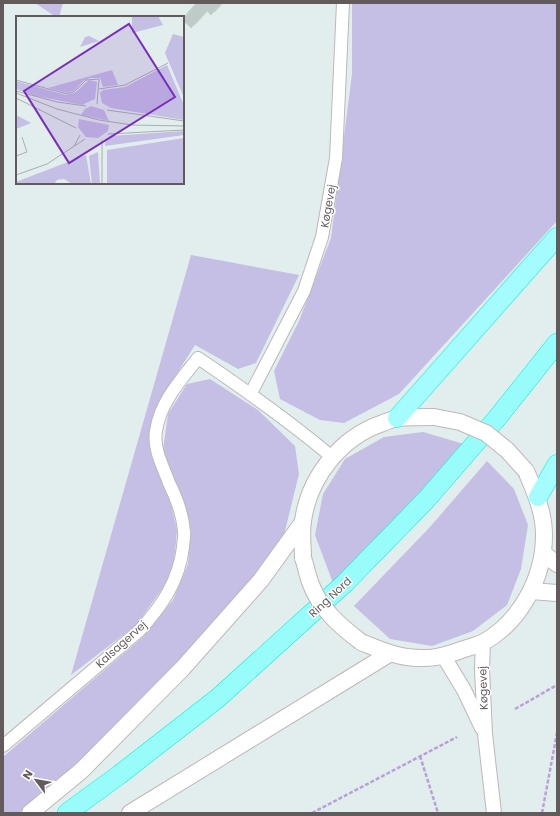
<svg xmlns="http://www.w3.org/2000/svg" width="560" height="816" viewBox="0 0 560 816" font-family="Poppins,sans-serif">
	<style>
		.green { fill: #c5bee5 }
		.building { fill: #c0cbc9; stroke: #c0d2cf; filter: url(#shadow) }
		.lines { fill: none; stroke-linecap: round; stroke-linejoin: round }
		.minor-casing { stroke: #beb7b8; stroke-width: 14 }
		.tertiary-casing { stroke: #beb7b8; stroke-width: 16 }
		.secondary-casing { stroke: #c0b7b9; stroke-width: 18 }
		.primary-casing { stroke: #57f1e3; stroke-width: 20 }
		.trunk-casing { stroke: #01eed1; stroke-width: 20 }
		.path { stroke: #b9a1d7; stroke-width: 2.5; stroke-dasharray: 4 2; stroke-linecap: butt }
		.minor { stroke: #fff; stroke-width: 12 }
		.tertiary { stroke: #fff; stroke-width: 14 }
		.secondary { stroke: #fff; stroke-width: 16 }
		.primary { stroke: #a5fcff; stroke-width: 18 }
		.trunk { stroke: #97fcfa; stroke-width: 19 }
		.secondary-bridge-casing { stroke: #c0b7b9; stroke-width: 18; stroke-linecap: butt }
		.secondary-bridge { stroke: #fff; stroke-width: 16 }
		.labels { text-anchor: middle; stroke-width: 3; stroke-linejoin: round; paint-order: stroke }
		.street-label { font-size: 11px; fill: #635a5c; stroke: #fff }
		.inset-road { fill: none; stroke: #abaeaf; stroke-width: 1 }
		.view { fill: #7b2cbf; fill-opacity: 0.15; stroke: #7b2cbf; stroke-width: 2 }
		.inset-edge { fill: none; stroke: #635a5c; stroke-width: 2 }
	</style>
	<defs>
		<filter id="shadow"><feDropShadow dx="3.5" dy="-3.5" stdDeviation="0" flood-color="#0004"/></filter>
	</defs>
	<rect width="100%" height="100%" fill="#e2eded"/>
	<g class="green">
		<polygon points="35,3 63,3 59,17 56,17"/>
		<polygon points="352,3 557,3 557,221 399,394 344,423 320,420 280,399 274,371 299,321 331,238 352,74"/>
		<polygon points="191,255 299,275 256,363 238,369 195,345 157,405 150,430 151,454 170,499 177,530 174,563 165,585 136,625 71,675"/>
		<polygon points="210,379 258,410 295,446 299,474 283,539 256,576 174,669 75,767 19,813 3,813 3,757 143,637 173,600 188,564 191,530 163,450 168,414 187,384"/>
		<polygon points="423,432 464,444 420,492 333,583 315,535 323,494 345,459 384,437"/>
		<polygon points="487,461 514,489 528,525 521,569 507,605 473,631 432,646 390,639 354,606 430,527"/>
	</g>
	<polygon class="building" points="197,3 200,3 202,5 204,3 222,3 211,15 207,11 191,28 183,20 183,18"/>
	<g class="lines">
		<g class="minor-casing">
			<g id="minor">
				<polyline points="251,393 304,291 322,237 336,158 343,3"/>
				<path d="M3,746L139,631C162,606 179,581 183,547C183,542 185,537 184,532C183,516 176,497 169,483C163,466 153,449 156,431C160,402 181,380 198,358C244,389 289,421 332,457"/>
			</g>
		</g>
		<g class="tertiary-casing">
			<g id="tertiary">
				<polyline points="483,642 482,669 485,734 494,813"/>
				<polyline points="444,657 464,690 482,728"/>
			</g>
		</g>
		<g class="secondary-casing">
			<g id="secondary">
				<polyline points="543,553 557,564"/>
				<path d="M303,558C303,546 301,533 303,521C309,477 341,437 383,423C388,421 393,419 398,418C410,417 422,417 434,417"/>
				<polyline points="531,591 557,593"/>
				<path d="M361,642C376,648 391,655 407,657C429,660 443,657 464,649C470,647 478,645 484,642C521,621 544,577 544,535C544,512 535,492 526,471"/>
				<polyline points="30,813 81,771 182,669 261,580 303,522"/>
				<polyline points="130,813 389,654"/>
			</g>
		</g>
		<g class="primary-casing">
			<g id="primary">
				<polyline points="397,418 557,237"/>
				<polyline points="538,497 557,464"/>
			</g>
		</g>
		<g class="trunk-casing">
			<polyline id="trunk" points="67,813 119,775 218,698 345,583 426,500 498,417 557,343"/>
		</g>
		<g class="path">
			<polyline points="515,709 557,685"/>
			<polyline points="420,756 438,813"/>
			<polyline points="312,813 457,737"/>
			<polyline points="542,813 557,733"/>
		</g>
		<use href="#minor" class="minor"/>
		<use href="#tertiary" class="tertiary"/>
		<use href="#secondary" class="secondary"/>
		<use href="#primary" class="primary"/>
		<use href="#trunk" class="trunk"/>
		<g class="secondary-bridge-casing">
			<g id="secondary-bridge">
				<polyline points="434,417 460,422 486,433 507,450 526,471"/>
				<path d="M303,558C306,566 307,574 310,582C319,608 340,626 361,642"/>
			</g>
		</g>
		<use href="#secondary-bridge" class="secondary-bridge"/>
	</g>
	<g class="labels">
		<g class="street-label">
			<text transform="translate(328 206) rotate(-80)" y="4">Køgevej</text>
			<text transform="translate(330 597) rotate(-43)" y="4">Ring Nord</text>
			<text transform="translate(121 644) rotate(-42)" y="4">Kalsagervej</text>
			<text transform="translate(483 688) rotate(-92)" y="4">Køgevej</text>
		</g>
	</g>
	<g transform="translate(16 16)">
		<rect width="168" height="168" fill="#e2eded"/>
		<path d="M116,0H142L147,9L116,17ZM157,18L168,21V82L149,37ZM73,20L83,25L64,31L69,21ZM151,49L168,89V104L95,92L86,87L84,77L87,74L109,71ZM96,54L102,69L87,71L84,62H74L67,65L59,74L51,77L32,72ZM73,64L81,66L79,83L66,89L20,80L0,73V65L50,79L60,76ZM75,90L88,94L93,105L65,99L69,93ZM0,99L15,107L0,113ZM63,103L93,109L92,115L82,122L70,121L62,111ZM168,115V119L89,130V127L94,120ZM168,122V168H91V134ZM82,136L84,168H76L73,140ZM70,139L75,168H56L48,163L41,164L38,168H0V166Z" fill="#c5bee5"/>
		<path class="inset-road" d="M0,64L51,78L59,75L70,64L83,63L81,88M83,73L109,69L152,47M0,75L41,86L70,90M0,77L41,93L83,104L116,109L168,110M0,82L60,112M91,94L168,105M92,118L168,114M58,130L64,119M0,140L11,136L6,121M0,159L31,148L69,123M86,168V124"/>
		<path class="view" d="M113,8L159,81L53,147L8,75Z"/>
		<rect width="168" height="168" class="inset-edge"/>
	</g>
	<rect width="560" height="816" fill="none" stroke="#635a5c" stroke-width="8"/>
	<g transform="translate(36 780) rotate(302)" stroke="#ffffff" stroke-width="3" paint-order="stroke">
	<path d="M0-3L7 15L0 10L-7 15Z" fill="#635a5c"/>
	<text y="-6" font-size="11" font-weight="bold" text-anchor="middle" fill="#635a5c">N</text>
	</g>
</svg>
